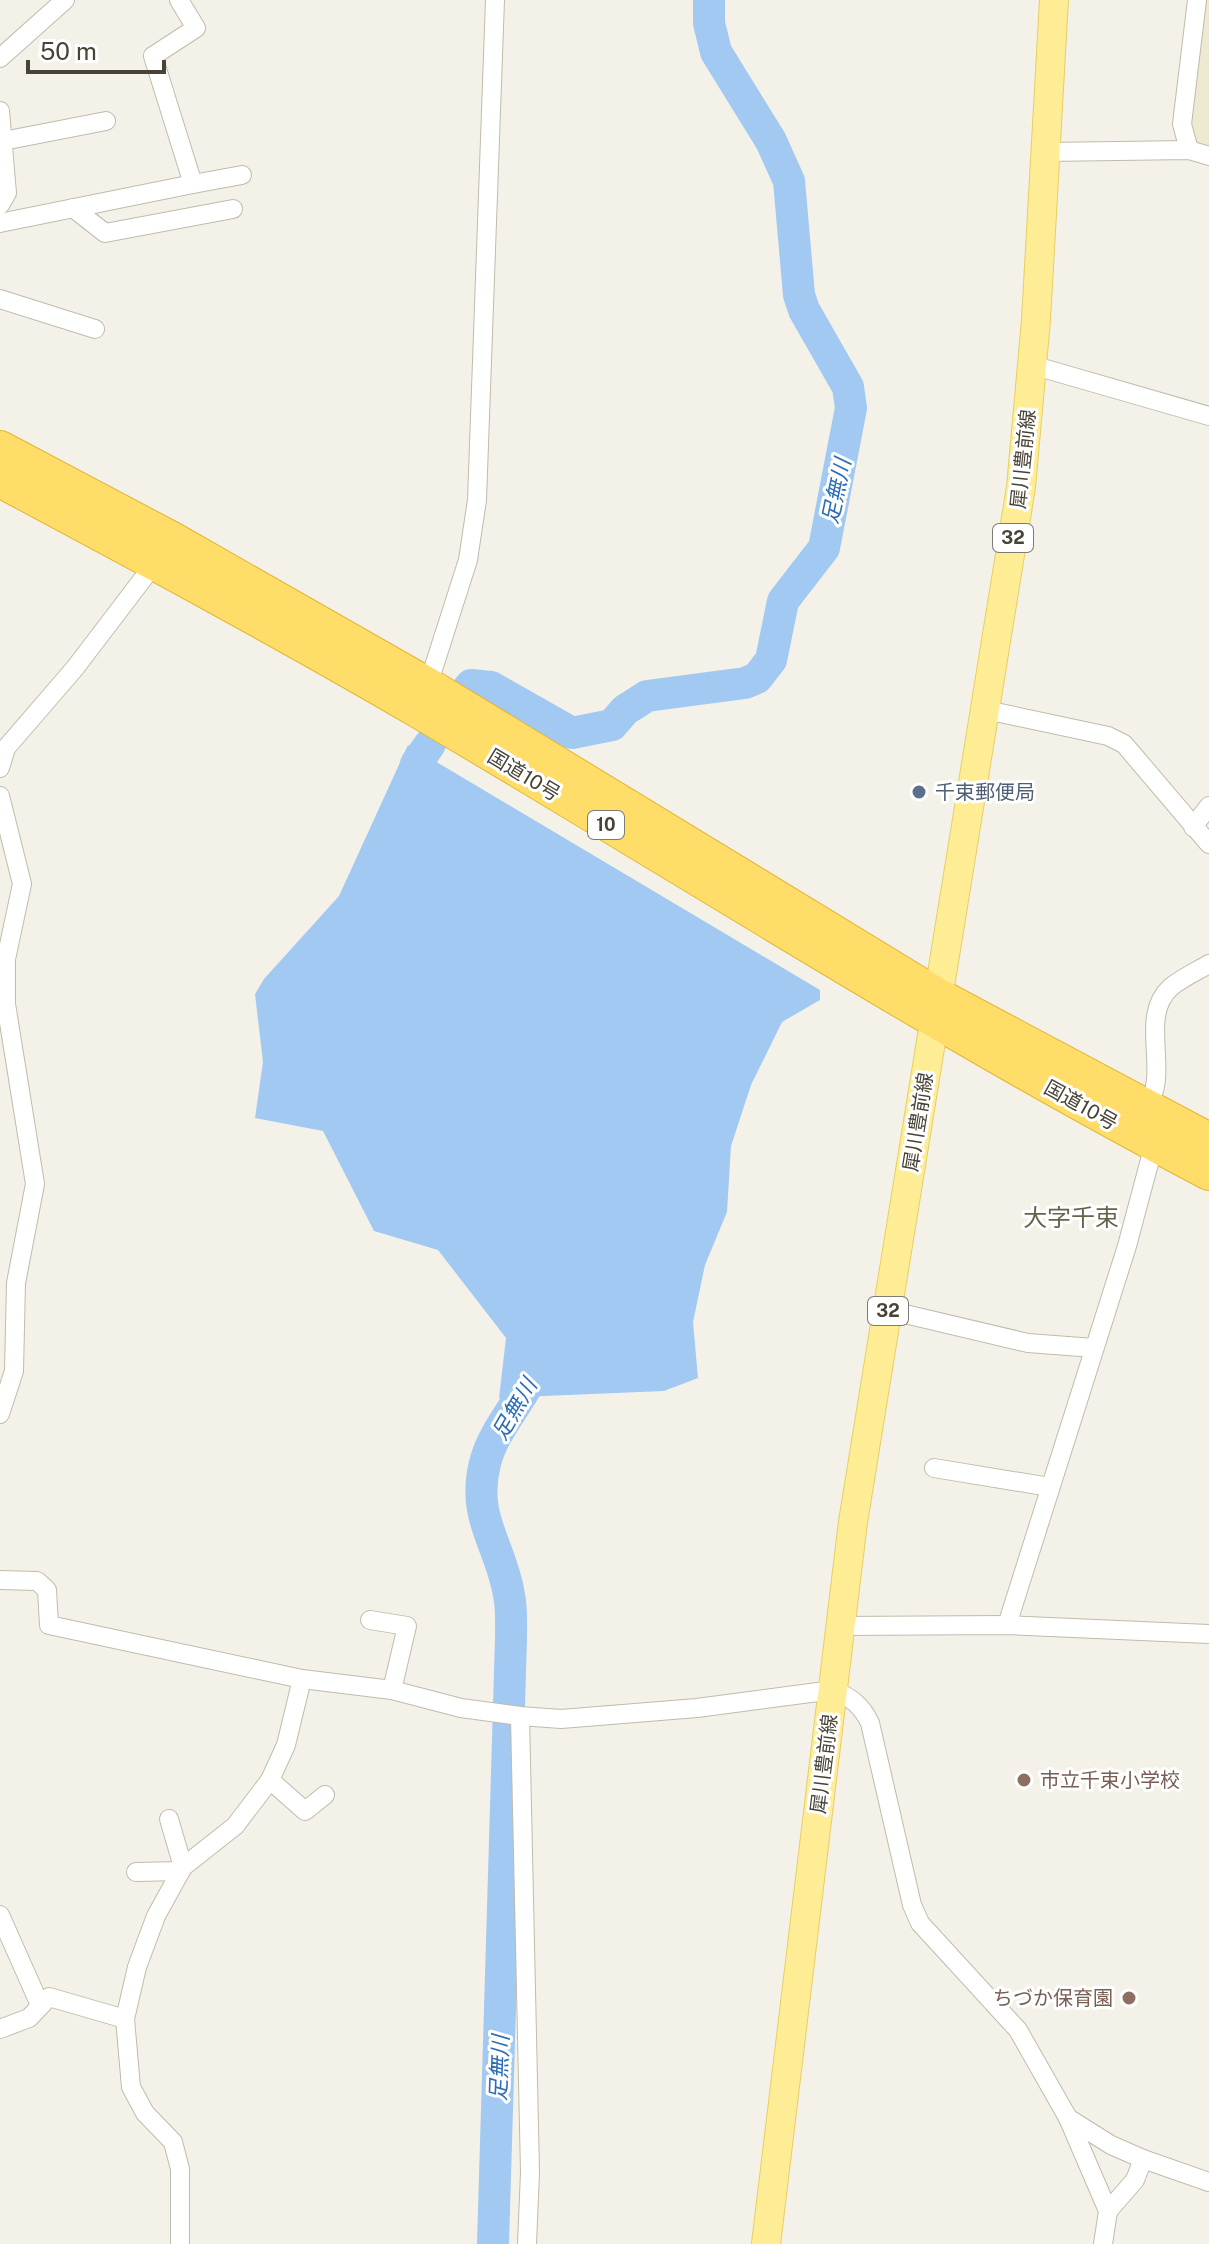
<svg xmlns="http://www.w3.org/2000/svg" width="1209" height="2244" viewBox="0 0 1209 2244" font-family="'Public Sans','Noto Sans JP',sans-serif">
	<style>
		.education { fill: #eee9d1 }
		.water { fill: #a2c9f2 }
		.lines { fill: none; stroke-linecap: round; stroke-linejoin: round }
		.river { stroke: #a2c9f2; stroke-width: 32 }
		.street-casing { stroke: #c0bbaa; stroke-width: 20 }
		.primary-casing { stroke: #e7ce63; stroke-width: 30 }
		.highway-casing { stroke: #e2b534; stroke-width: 36 }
		.street { stroke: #fff; stroke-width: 18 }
		.primary { stroke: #ffed96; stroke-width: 28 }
		.highway { stroke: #ffdd68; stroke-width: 34 }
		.service-dot { fill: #5c6f8a; stroke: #fff; stroke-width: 3 }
		.education-dot { fill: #8d6e63; stroke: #fff; stroke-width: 3 }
		.labels { text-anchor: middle; stroke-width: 6; stroke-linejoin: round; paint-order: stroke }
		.shield { fill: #fff; stroke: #7f7b72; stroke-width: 2 }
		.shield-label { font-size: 18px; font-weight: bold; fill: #484336 }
		.street-label { font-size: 20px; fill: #484336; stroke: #fff }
		.service-label { font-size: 20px; fill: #4e5e75; stroke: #fff; text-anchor: start }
		.education-label { font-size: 20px; fill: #785e54; stroke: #fff; text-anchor: start }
		.water-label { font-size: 22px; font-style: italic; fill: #2b6db7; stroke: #fff }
		.quarter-label { font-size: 24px; fill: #6b624d; stroke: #fff }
	</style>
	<rect width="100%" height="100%" fill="#f4f2e8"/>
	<polygon class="education" points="1197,0 1209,0 1209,156 1189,150"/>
	<polygon class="water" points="408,745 820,990 820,1000 782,1022 751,1085 731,1146 727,1212 705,1265 693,1322 698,1378 664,1391 499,1398 506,1338 438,1250 374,1231 323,1131 255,1118 263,1062 255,994 264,979 339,896"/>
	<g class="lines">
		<g class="river">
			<polyline points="467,690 471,685 491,687 572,733 612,725 625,710 647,696 745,683 757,678 771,660 783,601 824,548 851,408 848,387 804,310 799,295 789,181 771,141 716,52 709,23 709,0"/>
			<polyline points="427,790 416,764 430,744"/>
			<path d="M493,2244L511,1638C511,1624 512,1609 509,1595C501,1544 471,1519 485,1463C495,1424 528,1397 538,1359"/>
		</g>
		<g class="street-casing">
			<g id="street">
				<polyline points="0,58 65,0"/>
				<polyline points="0,111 7,193 0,205"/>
				<polyline points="3,141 106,121"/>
				<polyline points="1189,150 1182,124 1197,0"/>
				<polyline points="1046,152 1189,150 1209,156"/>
				<polyline points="193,184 242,175"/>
				<polyline points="73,208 105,233 233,209"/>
				<polyline points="0,223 193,184 153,56 196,28 179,0"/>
				<polyline points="0,299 95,329"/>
				<polyline points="1032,365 1209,416"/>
				<polyline points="428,685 468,560 477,500 495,0"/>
				<polyline points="986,710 1108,736 1124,744 1209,844"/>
				<polyline points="0,768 6,748 75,668 155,563"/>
				<polyline points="0,796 22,884 6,959 6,1004 35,1184 16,1283 14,1371 0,1414"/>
				<polyline points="1193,827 1209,806"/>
				<path d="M1148,1112L1146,1107C1172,1074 1137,1017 1171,987C1182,978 1197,971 1209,964"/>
				<polyline points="888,1310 1028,1343 1094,1348"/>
				<polyline points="934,1468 1050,1487"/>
				<path d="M0,1580L37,1581L47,1590L49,1625L302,1679L392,1690L461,1708L520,1716L561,1719L697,1708L833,1690C851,1697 862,1706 870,1723L912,1905L920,1923L1018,2030L1068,2118L1108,2211L1103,2244"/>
				<polyline points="370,1620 407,1626 392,1690"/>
				<polyline points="1007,1625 1127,1246 1155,1141"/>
				<polyline points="840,1626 1007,1625 1209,1634"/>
				<polyline points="520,1716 530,2172 527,2244"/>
				<polyline points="270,1780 305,1811 325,1795"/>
				<polyline points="169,1819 183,1867"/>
				<polyline points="136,1872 181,1871"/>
				<polyline points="0,1915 40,2005"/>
				<polyline points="0,2029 29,2018 49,1997 125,2019"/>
				<polyline points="1068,2118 1111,2145 1143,2159"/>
				<polyline points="1108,2211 1135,2180 1143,2159 1209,2182"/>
				<polyline points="180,2244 180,2169 173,2142 145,2113 131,2087 125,2019 137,1967 156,1916 183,1867 235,1826 270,1780 286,1745 302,1679"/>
			</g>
		</g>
		<g class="primary-casing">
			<polyline id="primary" points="766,2244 853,1522 1021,487 1036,320 1054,0"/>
		</g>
		<g class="highway-casing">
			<g id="highway">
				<polyline points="0,448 172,539 428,685 937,995 1209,1140"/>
				<path d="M0,480C140,555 280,630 417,710C681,865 937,1031 1209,1173"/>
			</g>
		</g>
		<use href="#street" class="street"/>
		<use href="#primary" class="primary"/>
		<use href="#highway" class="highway"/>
	</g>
	<circle class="service-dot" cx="919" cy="792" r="8"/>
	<g class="education-dot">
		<circle cx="1024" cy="1780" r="8"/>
		<circle cx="1129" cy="1998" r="8"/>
	</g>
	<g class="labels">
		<g class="shield">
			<rect x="993" y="524" width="40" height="28" rx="6"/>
			<rect x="588" y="811" width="36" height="28" rx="6"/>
			<rect x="868" y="1297" width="40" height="28" rx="6"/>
		</g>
		<g class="shield-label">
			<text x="1013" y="544">32</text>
			<text x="606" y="831">10</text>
			<text x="888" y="1317">32</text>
		</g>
		<g class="street-label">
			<text transform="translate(1023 459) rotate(-84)" y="7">犀川豊前線</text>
			<text transform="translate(524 775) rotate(31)" y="7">国道10号</text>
			<text transform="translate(1081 1105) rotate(29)" y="7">国道10号</text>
			<text transform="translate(918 1122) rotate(-81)" y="7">犀川豊前線</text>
			<text transform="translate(824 1764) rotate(-83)" y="7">犀川豊前線</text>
		</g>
		<g class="service-label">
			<text x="935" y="799">千束郵便局</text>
		</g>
		<g class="education-label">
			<text x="1040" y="1787">市立千束小学校</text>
			<text x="1113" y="2005" text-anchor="end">ちづか保育園</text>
		</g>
		<g class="water-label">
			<text transform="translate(836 491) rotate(-78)" y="8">足無川</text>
			<text transform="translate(514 1409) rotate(-60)" y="8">足無川</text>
			<text transform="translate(499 2068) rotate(-88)" y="8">足無川</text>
		</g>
		<g class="quarter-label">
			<text x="1071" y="1226">大字千束</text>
		</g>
	</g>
	<path d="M28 60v12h136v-12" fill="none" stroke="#484336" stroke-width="4"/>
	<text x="40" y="60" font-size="24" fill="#484336" stroke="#ffffff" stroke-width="6" paint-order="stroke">50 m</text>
</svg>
